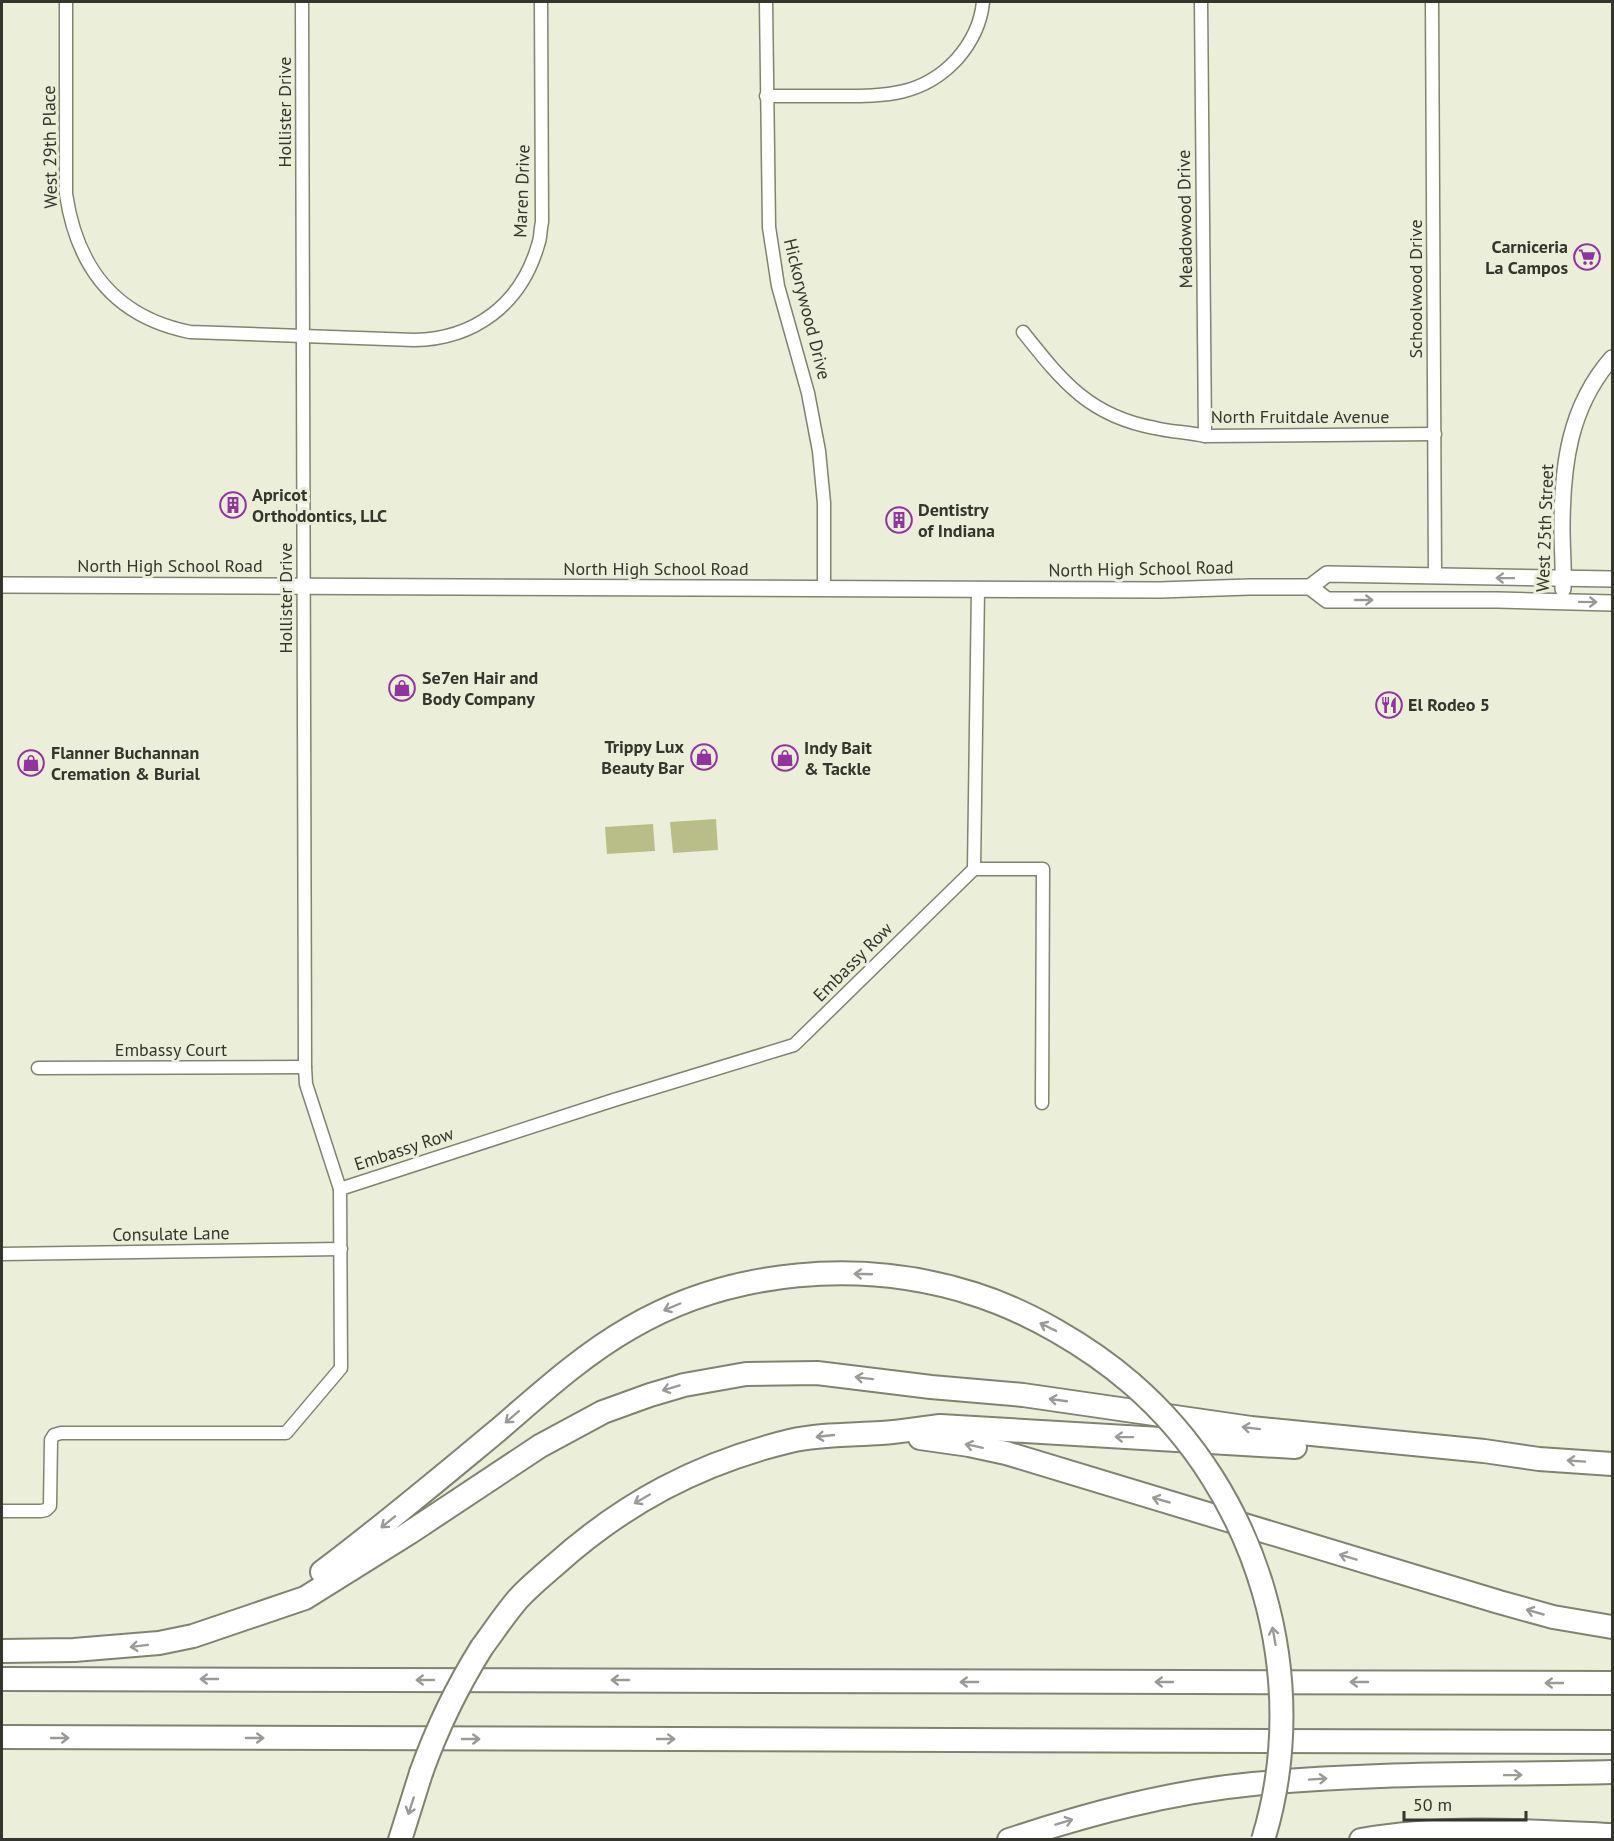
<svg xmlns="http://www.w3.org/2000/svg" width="1614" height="1841" viewBox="0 0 1614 1841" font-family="'PT Sans',sans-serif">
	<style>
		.green { fill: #b9be89 }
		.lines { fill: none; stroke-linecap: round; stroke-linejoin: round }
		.minor-casing { stroke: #818370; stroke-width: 15 }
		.tertiary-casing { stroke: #818370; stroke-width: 18 }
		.motorway-casing { stroke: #818370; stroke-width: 26 }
		.minor { stroke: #fff; stroke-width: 12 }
		.tertiary { stroke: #fff; stroke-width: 15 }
		.motorway { stroke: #fff; stroke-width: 22 }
		.motorway-bridge-casing { stroke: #818370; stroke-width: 26; stroke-linecap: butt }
		.motorway-bridge { stroke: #fff; stroke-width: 22 }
		.oneway { stroke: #9a9a96 }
		.labels { text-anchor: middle; stroke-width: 6; stroke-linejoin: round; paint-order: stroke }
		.street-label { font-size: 18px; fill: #34352c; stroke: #ebeed8 }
		.poi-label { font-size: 18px; font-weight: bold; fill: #34352c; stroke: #ebeed8; text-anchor: start }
	</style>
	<rect width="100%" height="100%" fill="#ebeed8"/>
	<g class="green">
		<polygon points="716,819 718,850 673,853 670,822"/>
		<polygon points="653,824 655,851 607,854 605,827"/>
	</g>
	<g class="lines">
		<g class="minor-casing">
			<g id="minor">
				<path d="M66,2V194C77,268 115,317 190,332L414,340C475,339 521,304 538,245C541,238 540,230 542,222L541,2"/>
				<polyline points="766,2 769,227 778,286 808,393 819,451 824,503 824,589"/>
				<polyline points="1201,2 1205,436"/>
				<polyline points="1432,2 1435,576"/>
				<path d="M766,96C791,96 815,96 839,96C886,96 923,96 957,59C971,43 981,23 983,2"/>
				<path d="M1023,332C1062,381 1089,416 1155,428C1171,432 1188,432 1205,436L1435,434"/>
				<polyline points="974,869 978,589"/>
				<polyline points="38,1068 305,1067"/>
				<polyline points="340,1189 614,1100 794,1045 974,869 1043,869 1042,1103"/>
				<polyline points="2,1254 341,1249"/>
				<polyline points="2,1511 41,1511 46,1510 50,1506 51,1440 54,1435 61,1433 286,1433 341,1368 340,1189 306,1084 305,1067 302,2"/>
			</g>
		</g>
		<g class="tertiary-casing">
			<g id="tertiary">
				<polyline points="2,585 1160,590 1249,587 1310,587 1327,600 1498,600 1612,603"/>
				<polyline points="1310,587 1327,574 1612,579"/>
				<path d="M1563,589C1564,569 1562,549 1562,529C1562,466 1569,407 1612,358"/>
			</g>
		</g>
		<g class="motorway-casing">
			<g id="motorway">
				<polyline points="920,1438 969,1445 1006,1453 1499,1602 1553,1617 1612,1627"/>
				<path d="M322,1572C382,1527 439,1479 497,1431C539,1395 581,1356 630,1328C731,1269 862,1258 974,1294C1028,1311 1088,1346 1131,1383"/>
				<path d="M482,1647C494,1631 505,1614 518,1599C529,1587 542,1576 555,1565C624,1503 699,1463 790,1441C820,1434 851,1435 881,1433C901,1432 921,1428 940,1426L1295,1447"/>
				<polyline points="2,1651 74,1650 159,1643 193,1636 305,1598 409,1533 540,1446 603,1412 650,1395 684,1385 746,1374 817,1373 931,1387 1023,1395 1251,1428 1484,1451 1539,1459 1612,1464"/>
				<polyline points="2,1679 1612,1683"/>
				<polyline points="2,1737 1612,1742"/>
				<polyline points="400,1840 421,1773"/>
				<path d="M1009,1840C1088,1814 1169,1792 1253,1784C1372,1772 1493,1775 1612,1772"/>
				<path d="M1361,1840C1445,1825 1528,1831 1612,1835"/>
			</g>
		</g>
		<use href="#minor" class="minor"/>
		<use href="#tertiary" class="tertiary"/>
		<use href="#motorway" class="motorway"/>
		<g class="motorway-bridge-casing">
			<g id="motorway-bridge">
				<path d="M1131,1383C1259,1493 1313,1678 1263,1840"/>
				<path d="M421,1773C437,1728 457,1687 482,1647"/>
			</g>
		</g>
		<use href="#motorway-bridge" class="motorway-bridge"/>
	</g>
	<defs><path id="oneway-shaft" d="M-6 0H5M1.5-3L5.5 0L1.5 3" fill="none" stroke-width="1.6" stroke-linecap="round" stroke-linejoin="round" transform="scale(1.5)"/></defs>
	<g class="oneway">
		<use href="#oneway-shaft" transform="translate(1505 578) rotate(-179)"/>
		<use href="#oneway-shaft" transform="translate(1364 600)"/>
		<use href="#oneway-shaft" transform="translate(1588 602) rotate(1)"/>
		<use href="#oneway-shaft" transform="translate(863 1274) rotate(-178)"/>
		<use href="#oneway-shaft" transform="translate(672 1307) rotate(157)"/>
		<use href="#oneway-shaft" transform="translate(1048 1327) rotate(-154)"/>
		<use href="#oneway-shaft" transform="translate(864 1378) rotate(-173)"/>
		<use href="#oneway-shaft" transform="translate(671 1388) rotate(163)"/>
		<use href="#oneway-shaft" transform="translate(1058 1400) rotate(-172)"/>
		<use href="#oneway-shaft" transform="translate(512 1417) rotate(139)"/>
		<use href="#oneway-shaft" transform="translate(1251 1428) rotate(-173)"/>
		<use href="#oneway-shaft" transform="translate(825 1436) rotate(174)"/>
		<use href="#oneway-shaft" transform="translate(1124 1437) rotate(-179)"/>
		<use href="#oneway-shaft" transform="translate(974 1446) rotate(-168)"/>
		<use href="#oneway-shaft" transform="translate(1576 1461) rotate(-176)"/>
		<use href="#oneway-shaft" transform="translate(642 1499) rotate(150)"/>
		<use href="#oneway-shaft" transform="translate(1161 1500) rotate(-164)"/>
		<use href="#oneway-shaft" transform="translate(388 1522) rotate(141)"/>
		<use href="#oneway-shaft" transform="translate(1348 1557) rotate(-163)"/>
		<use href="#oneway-shaft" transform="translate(1535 1612) rotate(-164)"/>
		<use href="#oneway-shaft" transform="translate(1274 1636) rotate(-100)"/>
		<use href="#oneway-shaft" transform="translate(139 1646) rotate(173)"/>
		<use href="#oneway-shaft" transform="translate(209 1679) rotate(-180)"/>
		<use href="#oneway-shaft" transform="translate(425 1680) rotate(-180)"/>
		<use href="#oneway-shaft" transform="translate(620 1680) rotate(-180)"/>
		<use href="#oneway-shaft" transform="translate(969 1682) rotate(-180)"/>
		<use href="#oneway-shaft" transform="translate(1164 1682) rotate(180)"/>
		<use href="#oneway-shaft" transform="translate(1359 1682) rotate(-180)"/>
		<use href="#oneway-shaft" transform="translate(1554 1683) rotate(-180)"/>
		<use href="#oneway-shaft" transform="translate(60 1738)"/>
		<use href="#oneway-shaft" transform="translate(255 1738)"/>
		<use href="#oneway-shaft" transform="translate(471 1739)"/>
		<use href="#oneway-shaft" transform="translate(666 1739)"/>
		<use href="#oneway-shaft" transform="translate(1513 1775) rotate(-1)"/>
		<use href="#oneway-shaft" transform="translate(1318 1779) rotate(-4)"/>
		<use href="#oneway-shaft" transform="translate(411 1806) rotate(108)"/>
		<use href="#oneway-shaft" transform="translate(1064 1822) rotate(-17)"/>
	</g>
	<defs>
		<g id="supermarket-ring" transform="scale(1.35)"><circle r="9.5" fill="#ebeed8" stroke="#91349e" stroke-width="1.5"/><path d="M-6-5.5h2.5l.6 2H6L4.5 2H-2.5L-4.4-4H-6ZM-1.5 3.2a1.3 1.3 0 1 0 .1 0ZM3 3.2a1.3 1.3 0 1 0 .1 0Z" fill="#91349e"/></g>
		<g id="building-ring" transform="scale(1.35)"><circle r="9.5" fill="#ebeed8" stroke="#91349e" stroke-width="1.5"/><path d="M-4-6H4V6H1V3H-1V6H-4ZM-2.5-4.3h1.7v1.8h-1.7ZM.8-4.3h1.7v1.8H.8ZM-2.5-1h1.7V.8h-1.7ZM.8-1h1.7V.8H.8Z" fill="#91349e"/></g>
		<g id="shop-ring" transform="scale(1.35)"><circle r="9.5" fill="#ebeed8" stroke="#91349e" stroke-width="1.5"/><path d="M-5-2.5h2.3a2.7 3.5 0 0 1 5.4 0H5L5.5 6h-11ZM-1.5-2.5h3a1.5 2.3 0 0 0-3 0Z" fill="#91349e"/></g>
		<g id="restaurant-ring" transform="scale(1.35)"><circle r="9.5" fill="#ebeed8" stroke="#91349e" stroke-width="1.5"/><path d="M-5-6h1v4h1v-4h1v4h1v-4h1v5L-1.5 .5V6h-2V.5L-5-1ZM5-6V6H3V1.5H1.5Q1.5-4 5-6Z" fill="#91349e"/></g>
	</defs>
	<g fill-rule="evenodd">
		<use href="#supermarket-ring" x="1587" y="257"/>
		<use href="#building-ring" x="233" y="505"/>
		<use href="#building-ring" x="899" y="520"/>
		<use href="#shop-ring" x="402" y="688"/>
		<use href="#restaurant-ring" x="1389" y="705"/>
		<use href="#shop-ring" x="704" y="757"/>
		<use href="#shop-ring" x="785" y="758"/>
		<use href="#shop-ring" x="31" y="763"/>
	</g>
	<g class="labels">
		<g class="street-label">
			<text transform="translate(285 112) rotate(-90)" y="6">Hollister Drive</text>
			<text transform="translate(50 147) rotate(-91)" y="6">West 29th Place</text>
			<text transform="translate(522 191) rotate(-88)" y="6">Maren Drive</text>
			<text transform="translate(1185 219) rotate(-91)" y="6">Meadowood Drive</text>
			<text transform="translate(1416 289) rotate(-90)" y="6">Schoolwood Drive</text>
			<text transform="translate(807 309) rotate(76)" y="6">Hickorywood Drive</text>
			<text x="1300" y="423">North Fruitdale Avenue</text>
			<text transform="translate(1545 528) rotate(-88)" y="6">West 25th Street</text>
			<text x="170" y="572">North High School Road</text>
			<text x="656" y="575">North High School Road</text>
			<text transform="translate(1141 569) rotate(-1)" y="6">North High School Road</text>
			<text transform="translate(286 598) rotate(-90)" y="6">Hollister Drive</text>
			<text transform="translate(853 962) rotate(-45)" y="6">Embassy Row</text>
			<text x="171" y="1056">Embassy Court</text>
			<text transform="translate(404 1149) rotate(-18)" y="6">Embassy Row</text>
			<text transform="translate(171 1234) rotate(-1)" y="6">Consulate Lane</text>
		</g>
		<g class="poi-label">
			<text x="1568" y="253" text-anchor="end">Carniceria<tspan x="1568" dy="21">La Campos</tspan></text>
			<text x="252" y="501">Apricot<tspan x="252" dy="21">Orthodontics, LLC</tspan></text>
			<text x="918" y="516">Dentistry<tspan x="918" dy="21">of Indiana</tspan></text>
			<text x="422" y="684">Se7en Hair and<tspan x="422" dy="21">Body Company</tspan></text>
			<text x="1408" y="711">El Rodeo 5</text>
			<text x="684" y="753" text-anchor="end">Trippy Lux<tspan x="684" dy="21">Beauty Bar</tspan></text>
			<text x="804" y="754">Indy Bait<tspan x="804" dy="21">&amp; Tackle</tspan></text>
			<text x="51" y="759">Flanner Buchannan<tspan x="51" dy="21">Cremation &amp; Burial</tspan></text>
		</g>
	</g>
	<rect width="1614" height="1841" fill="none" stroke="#34352c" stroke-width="6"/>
	<path d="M1404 1811v9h122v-9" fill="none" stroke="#34352c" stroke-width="3"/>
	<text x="1413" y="1811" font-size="18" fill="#34352c" stroke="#ebeed8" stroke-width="4.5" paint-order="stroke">50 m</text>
</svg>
